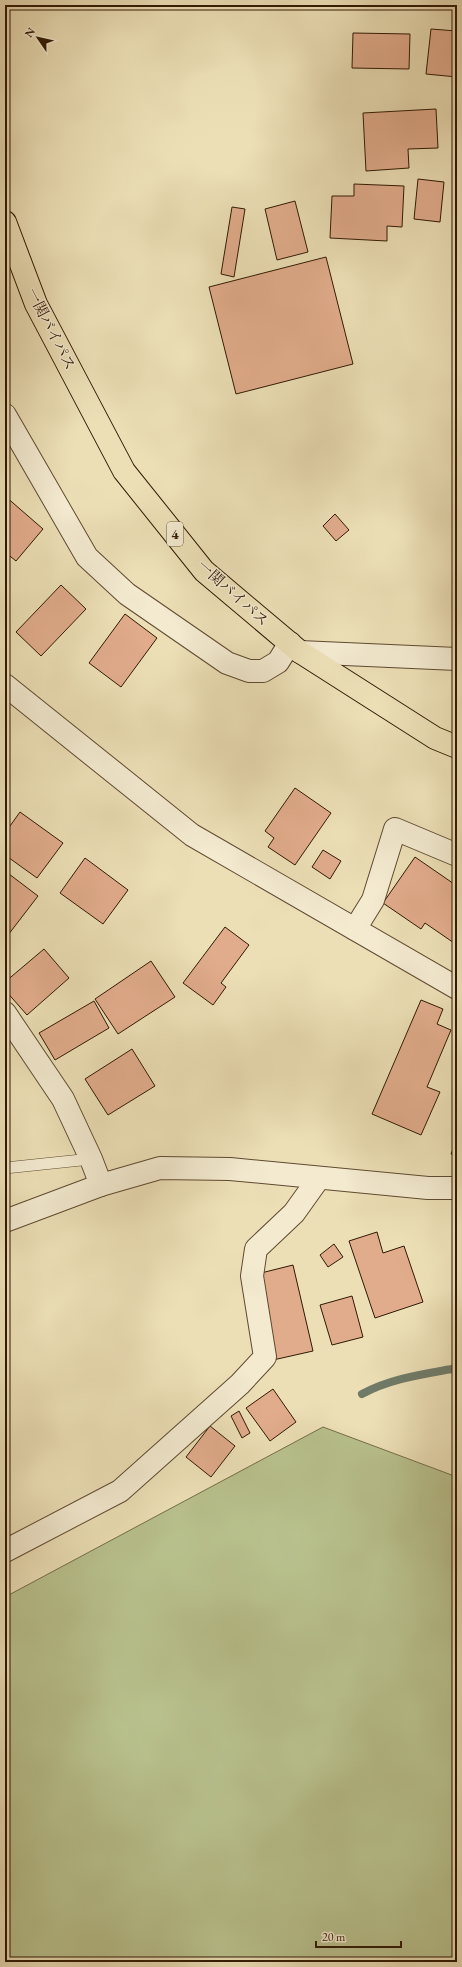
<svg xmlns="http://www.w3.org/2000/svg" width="462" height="1967" viewBox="0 0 462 1967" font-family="'EB Garamond','Noto Serif JP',serif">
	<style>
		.green { fill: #b8c18d; stroke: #746d48 }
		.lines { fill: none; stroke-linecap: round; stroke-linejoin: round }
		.stream { stroke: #6f7b68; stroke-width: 8 }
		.building { fill: #e1ac8c; stroke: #301903 }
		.lane-casing { stroke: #5f4a30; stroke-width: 12 }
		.street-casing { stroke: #5f4a30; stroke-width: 24 }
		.highway-casing { stroke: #301903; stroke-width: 24 }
		.lane { stroke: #f3ead0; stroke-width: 11 }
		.street { stroke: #f3ead0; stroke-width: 22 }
		.highway { stroke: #ecdfb6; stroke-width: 22 }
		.labels { text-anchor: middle; stroke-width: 3; stroke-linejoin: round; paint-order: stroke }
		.shield { fill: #f3ead0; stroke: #6a5840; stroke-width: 1 }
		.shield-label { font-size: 14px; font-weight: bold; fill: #301903 }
		.street-label { font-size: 15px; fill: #301903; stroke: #f3ead0 }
	</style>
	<rect width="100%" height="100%" fill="#ecdfb6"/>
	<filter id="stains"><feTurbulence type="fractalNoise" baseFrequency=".005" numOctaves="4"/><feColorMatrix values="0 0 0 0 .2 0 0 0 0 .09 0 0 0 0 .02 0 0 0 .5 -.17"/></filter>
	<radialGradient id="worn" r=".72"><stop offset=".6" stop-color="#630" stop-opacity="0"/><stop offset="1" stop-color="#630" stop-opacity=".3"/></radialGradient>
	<polygon class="green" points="323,1427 457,1477 457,1962 5,1962 5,1597"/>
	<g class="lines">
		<path class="stream" d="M362,1394C391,1378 425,1374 457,1368"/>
	</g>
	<g class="building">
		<polygon points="431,29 457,31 457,77 426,74"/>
		<polygon points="353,33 410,34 409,69 352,68"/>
		<polygon points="436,109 438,148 408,149 409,168 366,171 363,113"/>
		<polygon points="418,179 444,182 440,222 414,219"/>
		<polygon points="354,184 404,186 402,227 387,226 387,241 330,238 332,196 354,196"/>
		<polygon points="295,201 308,252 277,260 265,209"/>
		<polygon points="232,207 245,209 234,277 221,274"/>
		<polygon points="326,257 353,364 236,394 209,287"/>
		<polygon points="5,496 43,529 16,561 5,552"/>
		<polygon points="335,514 349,530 336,541 323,526"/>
		<polygon points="61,585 86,609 41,656 16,632"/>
		<polygon points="125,614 157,638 121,687 89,663"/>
		<polygon points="295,788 331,813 295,865 268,847 274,838 265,831"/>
		<polygon points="20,812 63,843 37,878 5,855 5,833"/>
		<polygon points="323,850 341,861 330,879 312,867"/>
		<polygon points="415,857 457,886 457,945 425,923 421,929 383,903"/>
		<polygon points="85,858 128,890 103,924 60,893"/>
		<polygon points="9,874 38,896 5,939 5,880"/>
		<polygon points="225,927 249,945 221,983 226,987 213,1005 183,983"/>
		<polygon points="44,949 69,978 27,1015 5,990 5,982"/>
		<polygon points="151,961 175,997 118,1034 95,999"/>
		<polygon points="421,1000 443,1009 437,1024 451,1030 427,1087 440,1092 421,1135 372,1114"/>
		<polygon points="94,1001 109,1028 55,1060 39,1033"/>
		<polygon points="132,1049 155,1086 108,1115 85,1079"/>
		<polygon points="457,1139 457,1156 451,1154"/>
		<polygon points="377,1232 383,1253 404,1246 423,1302 375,1318 349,1241"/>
		<polygon points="334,1244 343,1257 328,1267 320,1255"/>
		<polygon points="293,1265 313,1351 273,1360 253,1275"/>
		<polygon points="352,1296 363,1337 332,1345 320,1305"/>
		<polygon points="273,1389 296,1422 270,1441 246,1408"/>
		<polygon points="239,1411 250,1433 242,1438 231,1416"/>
		<polygon points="210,1426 235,1446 211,1477 186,1457"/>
	</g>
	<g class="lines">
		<g class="lane-casing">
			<polyline id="lane" points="5,1168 91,1159"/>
		</g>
		<g class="street-casing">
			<g id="street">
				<polyline points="5,415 87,557 127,594 227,663 249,671 263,671 278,662 290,643"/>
				<polyline points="300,652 457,659"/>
				<polyline points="5,685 192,835 457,988"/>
				<polyline points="355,929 373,900 395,829 457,855"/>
				<polyline points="5,1013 63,1099 91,1159 101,1185"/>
				<polyline points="5,1221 101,1185 160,1168 230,1169 428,1188 457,1188"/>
				<polyline points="5,1551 120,1491 240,1384 265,1357 252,1276 256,1249 294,1213 319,1178"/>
			</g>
		</g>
		<g class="highway-casing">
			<polyline id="highway" points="5,222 36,304 124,471 204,571 300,652 435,738 457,747"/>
		</g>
		<use href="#lane" class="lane"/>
		<use href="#street" class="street"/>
		<use href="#highway" class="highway"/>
	</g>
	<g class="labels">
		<rect class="shield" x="167" y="522" width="16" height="24" rx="3"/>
		<g class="shield-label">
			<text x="175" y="539">4</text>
		</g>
		<g class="street-label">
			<text transform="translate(51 329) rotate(63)" y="5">一関バイパス</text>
			<text transform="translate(233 593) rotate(42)" y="5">一関バイパス</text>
		</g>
	</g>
	<rect width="462" height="1967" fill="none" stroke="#ecdfb6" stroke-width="20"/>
	<rect x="6" y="6" width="450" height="1955" fill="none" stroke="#301903" stroke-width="2"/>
	<rect x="10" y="10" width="442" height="1947" fill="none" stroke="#301903"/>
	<g transform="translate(38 38) rotate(304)" stroke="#f3ead0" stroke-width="3" paint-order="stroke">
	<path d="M0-3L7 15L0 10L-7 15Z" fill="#301903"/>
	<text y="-6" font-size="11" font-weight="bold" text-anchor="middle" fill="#301903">N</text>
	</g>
	<path d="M316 1941v6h85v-6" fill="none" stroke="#301903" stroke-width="2"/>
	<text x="322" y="1941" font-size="12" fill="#301903" stroke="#f3ead0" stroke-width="3" paint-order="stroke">20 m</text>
	<rect width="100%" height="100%" filter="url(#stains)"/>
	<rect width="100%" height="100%" fill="url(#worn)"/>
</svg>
